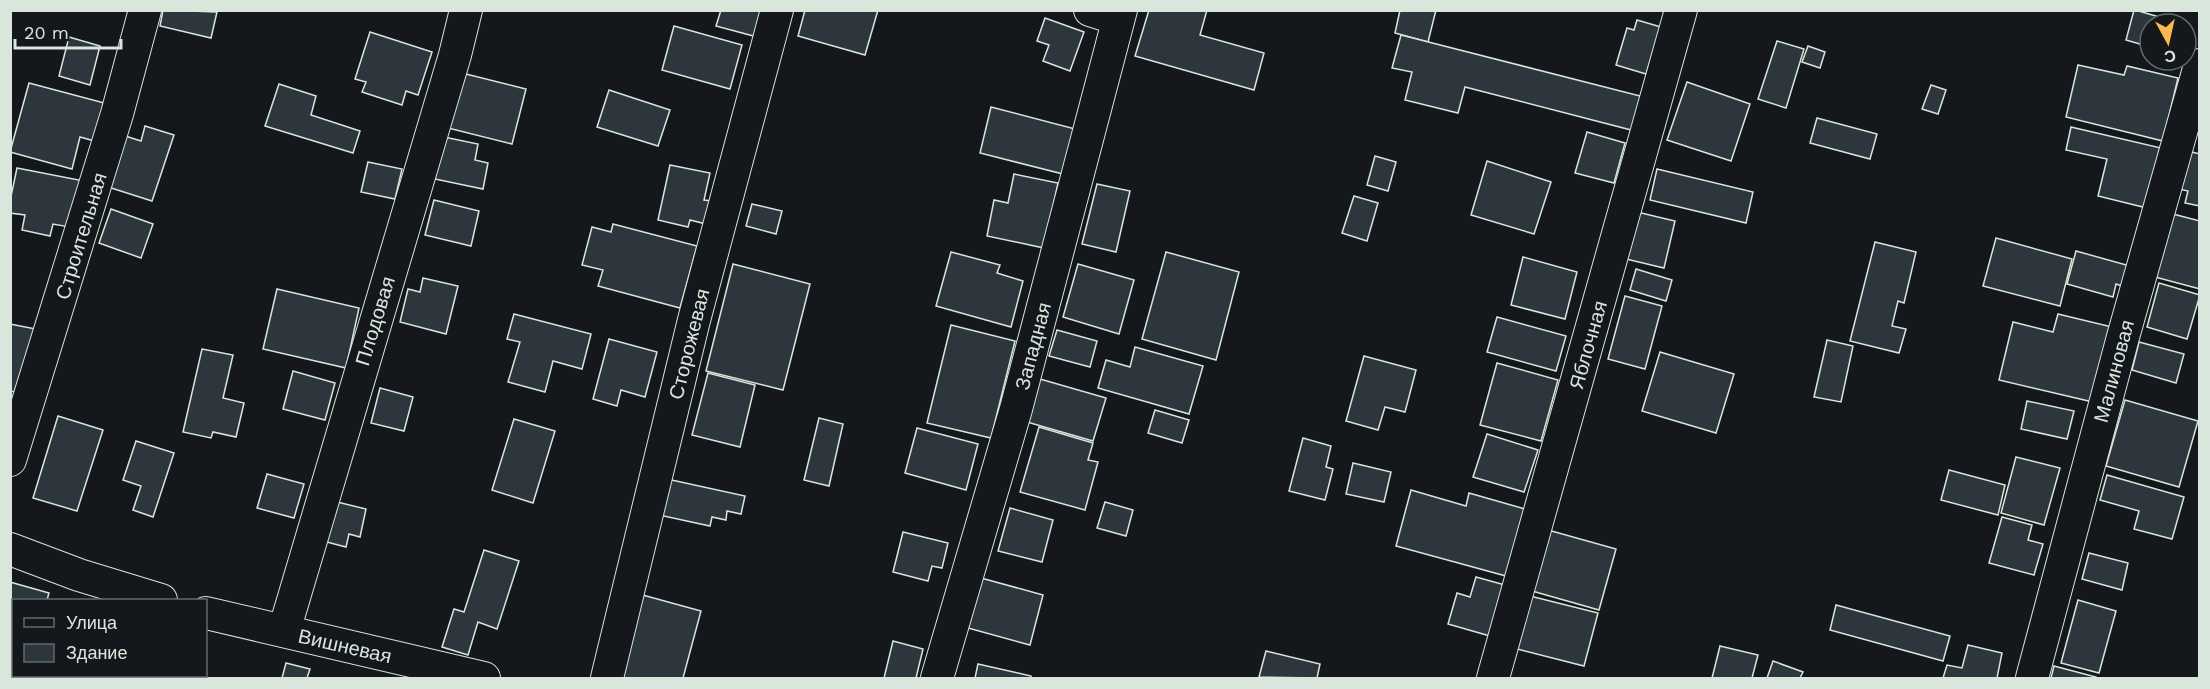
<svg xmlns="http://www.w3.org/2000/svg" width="2210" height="689" viewBox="0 0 2210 689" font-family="'Work Sans',sans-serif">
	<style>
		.building { fill: #2c363c; stroke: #d8e6dc; stroke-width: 1.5 }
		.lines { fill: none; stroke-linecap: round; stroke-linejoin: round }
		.street-casing { stroke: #d8e6dc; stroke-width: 34 }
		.street { stroke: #14181c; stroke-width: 32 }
		.labels { text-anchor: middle; stroke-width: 4.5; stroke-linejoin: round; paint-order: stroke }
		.street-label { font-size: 20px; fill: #d8e6dc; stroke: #14181c }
	</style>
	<rect width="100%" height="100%" fill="#14181c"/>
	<g class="building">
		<polygon points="163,10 217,12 211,38 160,26"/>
		<polygon points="721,10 768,10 761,38 716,26"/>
		<polygon points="805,10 878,10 865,55 798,36"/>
		<polygon points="1149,10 1207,10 1200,35 1264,53 1254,90 1135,56"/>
		<polygon points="1400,10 1436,10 1428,42 1395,33"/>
		<polygon points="2134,10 2135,10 2184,24 2150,24 2150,47 2126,40"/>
		<polygon points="1045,18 1084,32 1070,71 1043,61 1049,45 1037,41"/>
		<polygon points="1637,20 1661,27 1646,74 1616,65 1627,28 1634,30"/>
		<polygon points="674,26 742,45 730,89 662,70"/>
		<polygon points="370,32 432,52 418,95 406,91 402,105 362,92 366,82 355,79"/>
		<polygon points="1401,35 1644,97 1635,131 1465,87 1458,113 1405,100 1412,72 1392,68"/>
		<polygon points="69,37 100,46 90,85 59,76"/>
		<polygon points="1777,41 1804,49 1786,108 1758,99"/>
		<polygon points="1808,46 1825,52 1820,68 1802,62"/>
		<polygon points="2078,65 2124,75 2127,66 2178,78 2163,141 2066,117"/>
		<polygon points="458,72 526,89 512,144 444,127"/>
		<polygon points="1687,82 1750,104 1731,161 1667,140"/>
		<polygon points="29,83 108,104 98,142 80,137 72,169 10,152"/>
		<polygon points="279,84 316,96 311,115 360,131 353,153 265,126"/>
		<polygon points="1931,85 1946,90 1938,114 1922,109"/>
		<polygon points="609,90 670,110 658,146 597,127"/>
		<polygon points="991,107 1079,130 1067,175 980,153"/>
		<polygon points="1817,118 1877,134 1870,159 1810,143"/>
		<polygon points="145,126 174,135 152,201 105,186 122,135 141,141"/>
		<polygon points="2071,127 2161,148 2147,208 2098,196 2107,159 2066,150"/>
		<polygon points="1587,132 1625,143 1614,183 1575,173"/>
		<polygon points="439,136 478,144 475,160 488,163 483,189 430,178"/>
		<polygon points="2188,151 2200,154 2200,206 2185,203 2188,191 2179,189"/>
		<polygon points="1375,156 1396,162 1388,191 1367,185"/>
		<polygon points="1487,161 1551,182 1534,234 1471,215"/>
		<polygon points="368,162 402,169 395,199 361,192"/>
		<polygon points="670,165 710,173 704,200 712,201 706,224 690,220 688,227 658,220"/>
		<polygon points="17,168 84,181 75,228 53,224 50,236 22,230 25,215 10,213 10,201"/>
		<polygon points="1657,169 1753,192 1746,223 1650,200"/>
		<polygon points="1014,174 1058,183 1044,248 987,236 994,200 1008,203"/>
		<polygon points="1097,184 1130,191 1116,252 1082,244"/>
		<polygon points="1354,196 1378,203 1367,241 1342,233"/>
		<polygon points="434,200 479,211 471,246 425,235"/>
		<polygon points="752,204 782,211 776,234 746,226"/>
		<polygon points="111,209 153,224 141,258 99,243"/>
		<polygon points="1637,212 1675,221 1664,268 1626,259"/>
		<polygon points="2173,214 2200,221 2200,289 2155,277"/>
		<polygon points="613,224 697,246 680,308 598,286 603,270 582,265 592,227 611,232"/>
		<polygon points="1996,238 2072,259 2060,306 1983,286"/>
		<polygon points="1875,242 1916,252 1904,303 1898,301 1892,326 1906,329 1899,353 1850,341"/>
		<polygon points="2076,251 2130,266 2125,287 2116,284 2113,297 2067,284"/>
		<polygon points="951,252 1000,265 997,273 1023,281 1011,327 936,306"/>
		<polygon points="1166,252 1239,272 1216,360 1142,339"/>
		<polygon points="1523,257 1577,272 1565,319 1511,305"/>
		<polygon points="733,264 810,284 783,390 706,371"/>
		<polygon points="1078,264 1134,280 1119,334 1063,317"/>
		<polygon points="1636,269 1672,280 1666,301 1630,290"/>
		<polygon points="423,278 458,286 446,334 400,322 408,289 420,292"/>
		<polygon points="2159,283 2200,295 2187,339 2147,327"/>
		<polygon points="277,289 359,308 346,368 263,349"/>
		<polygon points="1625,296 1662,306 1645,369 1608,359"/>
		<polygon points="514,314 591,334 582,369 553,361 545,392 508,382 520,342 507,339"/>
		<polygon points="2058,314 2112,327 2093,402 1999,380 2013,322 2053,332"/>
		<polygon points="1497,317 1566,336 1556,371 1487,352"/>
		<polygon points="10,324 41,330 28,395 10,391"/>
		<polygon points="951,325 1015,341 991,438 927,423"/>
		<polygon points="1057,330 1097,341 1090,367 1049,356"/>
		<polygon points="609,339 657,352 645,397 621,390 617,406 593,399"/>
		<polygon points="1827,340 1853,346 1841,402 1814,397"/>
		<polygon points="2139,342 2184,354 2176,383 2132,370"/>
		<polygon points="1135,347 1203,366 1189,414 1098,388 1106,360 1130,367"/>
		<polygon points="202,349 233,355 223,398 244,403 236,437 213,432 211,438 183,432"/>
		<polygon points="1660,352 1734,374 1716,433 1642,411"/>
		<polygon points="1364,356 1416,370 1405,412 1385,407 1378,430 1346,421"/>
		<polygon points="1497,363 1558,380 1541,441 1480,425"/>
		<polygon points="293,371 335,383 325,420 283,409"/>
		<polygon points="708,373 755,385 740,447 692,435"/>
		<polygon points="1040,379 1106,398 1093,441 1027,422"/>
		<polygon points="380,388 413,397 404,431 371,423"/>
		<polygon points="2125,400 2198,421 2179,487 2106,466"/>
		<polygon points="2027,401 2074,411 2067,439 2021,429"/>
		<polygon points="1155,410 1189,420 1182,443 1148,433"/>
		<polygon points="58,416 103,430 77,511 33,498"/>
		<polygon points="819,418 843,424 829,486 804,480"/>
		<polygon points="514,419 555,431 533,503 492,490"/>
		<polygon points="1039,427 1093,443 1088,460 1098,462 1085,510 1020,492"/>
		<polygon points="917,428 978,444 966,490 905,473"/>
		<polygon points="1487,434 1538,450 1524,492 1473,477"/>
		<polygon points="1303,438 1331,446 1326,467 1333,469 1325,500 1289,491"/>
		<polygon points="136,441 174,453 153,517 133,510 141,486 123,480"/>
		<polygon points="2016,457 2060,468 2044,525 2001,513"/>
		<polygon points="1353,463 1391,472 1384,502 1346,494"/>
		<polygon points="1949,470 2005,485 1998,515 1941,500"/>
		<polygon points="267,474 304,484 294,518 257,508"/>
		<polygon points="2107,475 2184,497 2172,539 2134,529 2139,511 2100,500"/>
		<polygon points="667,479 745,496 741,514 727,511 726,520 712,517 710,526 659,515"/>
		<polygon points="1411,490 1466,506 1469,493 1525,509 1506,576 1396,546"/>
		<polygon points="329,500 366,509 360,537 349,534 346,547 319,540"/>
		<polygon points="1105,502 1133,510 1126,536 1097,528"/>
		<polygon points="1010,508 1053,520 1042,562 998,551"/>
		<polygon points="2002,517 2032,525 2028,540 2043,544 2034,575 1989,563"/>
		<polygon points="1548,530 1616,549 1599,610 1532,591"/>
		<polygon points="903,532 948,543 942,568 932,566 928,581 893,572"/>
		<polygon points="484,550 519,561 497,629 478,622 468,655 442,647 454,609 464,612"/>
		<polygon points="2089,553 2128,563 2122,590 2082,579"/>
		<polygon points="1476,577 1505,585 1490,636 1448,624 1457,593 1470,597"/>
		<polygon points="981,578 1043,595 1030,645 968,628"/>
		<polygon points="10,582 49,593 47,600 14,600 14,671 10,671"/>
		<polygon points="639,594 701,611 683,678 616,678"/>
		<polygon points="1530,596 1598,613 1584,666 1517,649"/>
		<polygon points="2078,600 2116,611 2099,673 2061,663"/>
		<polygon points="1836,605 1950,636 1943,661 1830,630"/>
		<polygon points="893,641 923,649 916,678 884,678"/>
		<polygon points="1968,645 2002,653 1997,678 1943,678 1947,665 1962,668"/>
		<polygon points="1720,646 1758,655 1752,678 1712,678"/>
		<polygon points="1266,651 1320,664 1317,678 1259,677"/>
		<polygon points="1773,661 1803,672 1800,678 1767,678"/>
		<polygon points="286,663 310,669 307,678 282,678"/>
		<polygon points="978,664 1031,676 1031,678 975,678"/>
		<polygon points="2054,666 2096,677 2096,678 2051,678"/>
		<polygon points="138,676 181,676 180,678 148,678"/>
	</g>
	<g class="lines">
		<g class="street-casing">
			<g id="street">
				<polyline points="1090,10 1118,19"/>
				<polyline points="10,460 117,114 145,10"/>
				<polyline points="10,549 79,575 161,600"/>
				<polyline points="206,613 484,678"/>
				<polyline points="284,631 455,55 466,10"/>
				<polyline points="607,678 694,320 777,10"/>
				<polyline points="937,678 1016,409 1121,10"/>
				<polyline points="1493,678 1681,10"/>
				<polyline points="2032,678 2123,337 2200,65"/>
			</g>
		</g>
		<use href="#street" class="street"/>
	</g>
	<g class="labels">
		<g class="street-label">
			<text transform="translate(81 236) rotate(-73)" y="7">Строительная</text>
			<text transform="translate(375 321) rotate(-73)" y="7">Плодовая</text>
			<text transform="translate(689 344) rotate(-76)" y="7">Сторожевая</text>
			<text transform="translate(1588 345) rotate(-74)" y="7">Яблочная</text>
			<text transform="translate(1033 346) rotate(-75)" y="7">Западная</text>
			<text transform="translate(2114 371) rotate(-75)" y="7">Малиновая</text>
			<text transform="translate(345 646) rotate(13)" y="7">Вишневая</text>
		</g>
	</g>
	<rect width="2210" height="689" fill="none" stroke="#d8e6dc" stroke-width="24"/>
	<rect x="12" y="599" width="195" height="78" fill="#14181c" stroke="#626a69" stroke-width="1.5"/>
	<rect x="24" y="618" width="30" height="9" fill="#14181c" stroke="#626a69" stroke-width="1.5"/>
	<text x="66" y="629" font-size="18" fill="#d8e6dc">Улица</text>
	<rect x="24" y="644" width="30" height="18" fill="#2c363c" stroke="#626a69" stroke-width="1.5"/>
	<text x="66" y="659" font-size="18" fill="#d8e6dc">Здание</text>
	<g transform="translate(2168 42) rotate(172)"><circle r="28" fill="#14181c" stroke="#626a69" stroke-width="1.5"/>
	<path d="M0-4.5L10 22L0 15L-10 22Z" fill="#ffb74d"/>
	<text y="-9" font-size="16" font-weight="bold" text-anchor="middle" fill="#d8e6dc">С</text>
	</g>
	<path d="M15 39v9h106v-9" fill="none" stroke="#d8e6dc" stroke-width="3"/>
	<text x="24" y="39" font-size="18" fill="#d8e6dc" stroke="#14181c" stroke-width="4.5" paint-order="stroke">20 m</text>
</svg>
